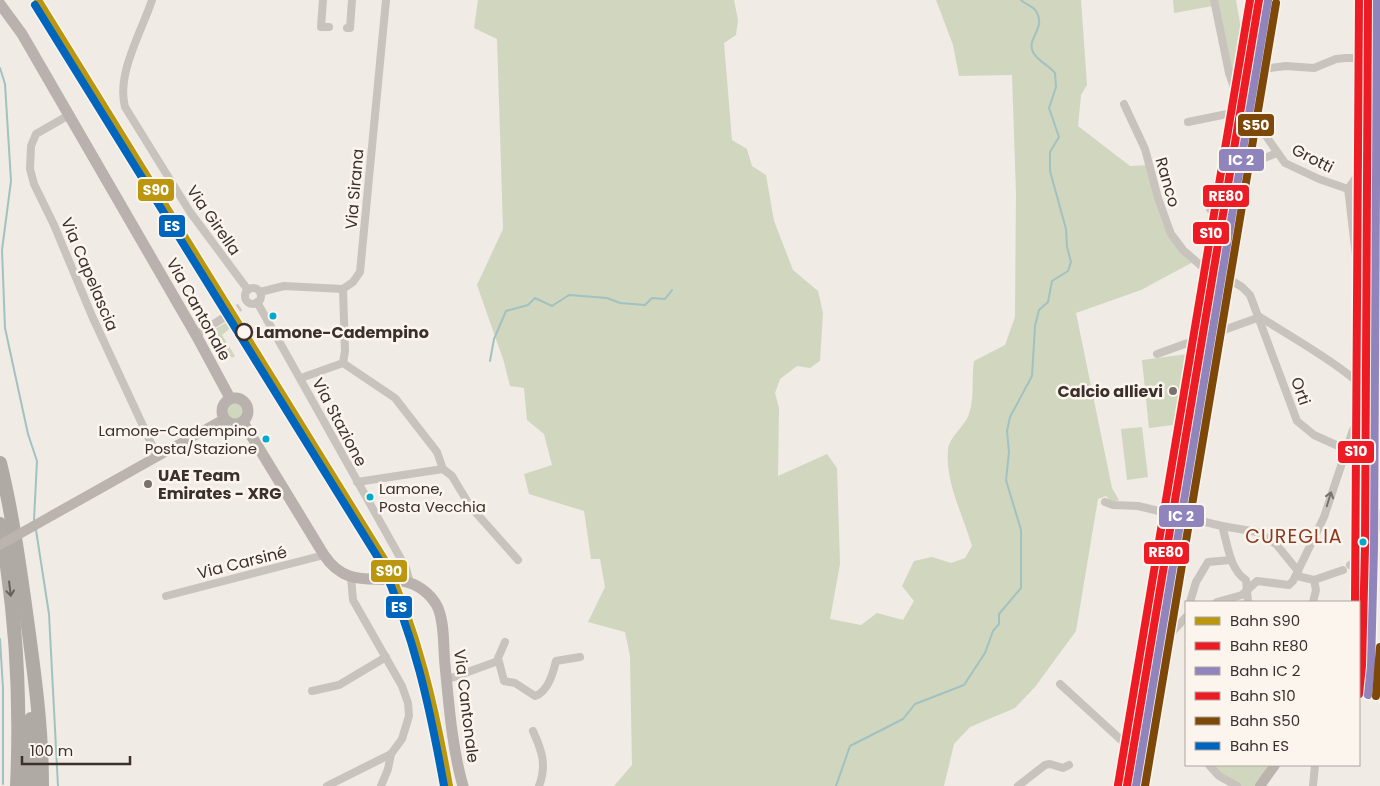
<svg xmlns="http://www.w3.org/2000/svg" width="1380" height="786" viewBox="0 0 1380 786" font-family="Poppins,sans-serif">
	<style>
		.green { fill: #d1d6bf }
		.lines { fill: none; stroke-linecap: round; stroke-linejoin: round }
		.stream { stroke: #a1c2c1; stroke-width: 2 }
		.street-tunnel { stroke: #ccc6c0; stroke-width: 8; stroke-dasharray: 8 4; stroke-linecap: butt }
		.street { stroke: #c9c3be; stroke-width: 8 }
		.secondary { stroke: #bab3ae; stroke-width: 10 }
		.primary { stroke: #b8b1ad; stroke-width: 11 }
		.highway { stroke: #afaaa4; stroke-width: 14 }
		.secondary-bridge { stroke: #bab3ae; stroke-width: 10 }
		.rail-1-casing { stroke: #fbf5ee; stroke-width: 11 }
		.rail-2-casing { stroke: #fbf5ee; stroke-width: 11 }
		.rail-3-casing { stroke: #fbf5ee; stroke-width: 11 }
		.rail-4-casing { stroke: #fbf5ee; stroke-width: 11 }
		.rail-5-casing { stroke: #fbf5ee; stroke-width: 11 }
		.rail-6-casing { stroke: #fbf5ee; stroke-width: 11 }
		.rail-1 { stroke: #ba970f; stroke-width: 8 }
		.rail-2 { stroke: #ed1c24; stroke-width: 8 }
		.rail-3 { stroke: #9084bd; stroke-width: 8 }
		.rail-4 { stroke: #ed1c24; stroke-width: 8 }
		.rail-5 { stroke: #7d4808; stroke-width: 8 }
		.rail-6 { stroke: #0065bd; stroke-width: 8 }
		.oneway { stroke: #7b726d }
		.oneway2 { stroke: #69615b }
		.bus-dot { fill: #00a9ce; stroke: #fbf5ee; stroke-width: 2 }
		.stop-dot { fill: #fbf5ee; stroke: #3b302b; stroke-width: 2.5 }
		.poi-dot { fill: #7a716c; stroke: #fbf5ee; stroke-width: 2 }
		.labels { text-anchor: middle; stroke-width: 5; stroke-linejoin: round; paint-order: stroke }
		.bus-label { font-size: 15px; fill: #3b302b; stroke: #fbf5ee; text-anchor: end }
		.street-label { font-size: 16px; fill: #3b302b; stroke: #fbf5ee }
		.stop-label { font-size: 16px; font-weight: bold; fill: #3b302b; stroke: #fbf5ee; text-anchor: start }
		.poi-label { font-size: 16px; font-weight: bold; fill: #3b302b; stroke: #fbf5ee; text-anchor: end }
		.quarter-label { font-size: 19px; letter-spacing: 1px; fill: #8c3b22; stroke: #fbf5ee }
		.line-badge { stroke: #fbf5ee; stroke-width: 2 }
		.badge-label { font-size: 14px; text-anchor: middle; font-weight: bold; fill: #fff }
	</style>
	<rect width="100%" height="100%" fill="#f0ebe5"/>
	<g class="green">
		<path d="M478,0H734L738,20L736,35L724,43L732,140L747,149L752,166L766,175L774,221L793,270L818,291L823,313L820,361L810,368L797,366L780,379L775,393L779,408L778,476L827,454L837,468L840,564L830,619L861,625L877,613L903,620L914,601L902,586L914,561L932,557L951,563L965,558L972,546C963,515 945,482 948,450C949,437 965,426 969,414C975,397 971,379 974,361L1005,345L1015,317L1016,193L1012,75L959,76L953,45L936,0H1081L1087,85L1081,95L1078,126L1130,166L1149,165L1171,234L1195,261L1141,290L1076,313L1112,488L1119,500L1113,503L1106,496L1098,499L1076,631L1035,687L1015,708L970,727L954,744L944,786H614L632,765L630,656L625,632L588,622L605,587L600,559H591L584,511L529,494L524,474L552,465L544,434L527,420L524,388L510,386L504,362L477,285L503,229L497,39L474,28Z"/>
		<polygon points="1173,0 1236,0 1248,69 1229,74 1213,6 1174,13"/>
		<polygon points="1380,212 1380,251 1363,253 1358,215"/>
		<polygon points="229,321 232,327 222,335 235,356 232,358 213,330"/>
		<polygon points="1196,353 1205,421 1149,428 1142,360"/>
		<circle cx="235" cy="411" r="8"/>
		<polygon points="1142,427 1148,477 1127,480 1121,429"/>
		<polygon points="1209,765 1275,765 1260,786 1237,786"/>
	</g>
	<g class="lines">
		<g class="stream">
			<polyline points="0,68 5,84 11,181 2,250 5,328 28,434 37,461 34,520"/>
			<polyline points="490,361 494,339 506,311 528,305 535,298 552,306 569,295 607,298 620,303 645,305 652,298 665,299 672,290"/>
			<polyline points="36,530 49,614 58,786"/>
			<polyline points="0,639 3,689 3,784"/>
			<path d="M836,786L850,746L903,719L915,704L964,685L985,653L993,631L999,624V614L1021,588V530L1006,480L1009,452L1007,431L1010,417L1032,376L1035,326L1039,310L1048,302L1052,281L1068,271L1071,262L1067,247L1066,229L1050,171V152L1059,137L1049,108L1056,87L1055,73C1049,65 1037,61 1033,52C1026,38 1047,28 1036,11C1033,6 1024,4 1021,0"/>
		</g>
		<polyline class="street-tunnel" points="228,315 240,307"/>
		<g class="street">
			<path d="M152,0C142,31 116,74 125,107L190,212L248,290"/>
			<polyline points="323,0 321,27 329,27"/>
			<polyline points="1214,0 1229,73 1242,111 1266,136 1285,163 1319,179 1348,189 1355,179 1380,168"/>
			<polyline points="347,28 350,28 352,0"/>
			<polyline points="1229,73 1286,66 1314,68 1336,59 1346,58 1361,58 1380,61"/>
			<polyline points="1124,104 1145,149 1158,198 1171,234 1183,250 1206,270 1221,274 1242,287 1250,295 1297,421 1314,435 1345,449"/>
			<polyline points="69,115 36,134 31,146 30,169 34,184 54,225 92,316 157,456"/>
			<polyline points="1188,122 1242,111"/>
			<path d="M1348,189C1354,231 1359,317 1380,351"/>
			<polyline points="1210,209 1209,198 1222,175 1277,153"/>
			<circle cx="253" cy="296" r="8"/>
			<polyline points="343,289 345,351 343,363"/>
			<polyline points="260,292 284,286 343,289 353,282 360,272 386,0"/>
			<polyline points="257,302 406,568 410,583"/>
			<polyline points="196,335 228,315"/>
			<path d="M1157,354L1260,317C1289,336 1368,379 1380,408"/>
			<polyline points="301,378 343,363 395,398 437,452 443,469 452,476 470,506 518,560"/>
			<polyline points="357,482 443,469"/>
			<path d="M1105,502L1113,505L1138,506L1222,526C1228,544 1229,569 1246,580L1248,602"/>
			<polyline points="1222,526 1257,532 1276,544 1298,571"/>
			<polyline points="1350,565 1368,553"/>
			<polyline points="1297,576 1314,580 1343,570"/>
			<polyline points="166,596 324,555"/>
			<polyline points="1190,602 1196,582 1208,562 1231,560"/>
			<polyline points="1217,602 1242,595 1257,581 1289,585 1293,581 1324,517 1353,430 1380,392"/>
			<polyline points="1313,602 1316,590 1314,580"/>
			<path d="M505,642L498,658L504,681L515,683L535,696C548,692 553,673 556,661L580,657"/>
			<polyline points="446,680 498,661"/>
			<polyline points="1060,684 1131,749"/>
			<polyline points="312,691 339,685 386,657"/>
			<path d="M533,731C542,751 547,765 539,786"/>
			<polyline points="1209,765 1219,776 1237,786"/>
			<polyline points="327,786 391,754 402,739 409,716 408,703 402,686 353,600 351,577"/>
			<polyline points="381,786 388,769 391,754"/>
			<polyline points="1018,786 1045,765 1050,764 1063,768 1069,765"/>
			<polyline points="1130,786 1126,766 1131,749 1173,631 1186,617"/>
			<polyline points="1313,786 1315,765"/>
		</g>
		<g class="secondary">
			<polyline points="53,515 224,419"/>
			<polyline points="1359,650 1365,617 1369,547 1380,514"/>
			<polyline points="1260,786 1275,765"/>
		</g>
		<g class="primary">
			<polyline points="0,4 22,34 196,335 230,398"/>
			<circle cx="235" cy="411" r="13"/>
			<path d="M243,422L324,555C348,591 377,573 410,583C422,587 433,597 438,608C445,625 443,647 445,665C449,705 452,748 463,786"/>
		</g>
		<g class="highway">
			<path d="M0,463C12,512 19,562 26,612C34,670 42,727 42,786"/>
			<path d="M0,524C16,610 21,699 17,786"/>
			<polyline points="30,786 31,719"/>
		</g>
		<polyline class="secondary-bridge" points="0,545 53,515"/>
		<g class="rail-1-casing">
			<path id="rail-1" d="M38,0L384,559C418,632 435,707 449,786"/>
		</g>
		<g class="rail-2-casing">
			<g id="rail-2">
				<polyline points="1359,694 1362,666 1365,548 1368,0"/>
				<polyline points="1127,786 1259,0"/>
			</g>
		</g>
		<g class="rail-3-casing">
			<g id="rail-3">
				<polyline points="1368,695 1371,666 1374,548 1377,0"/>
				<polyline points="1136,786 1268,1"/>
			</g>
		</g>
		<g class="rail-4-casing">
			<g id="rail-4">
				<polyline points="1355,602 1359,0"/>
				<polyline points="1118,785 1250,0"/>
			</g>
		</g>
		<g class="rail-5-casing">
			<g id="rail-5">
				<polyline points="1376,696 1380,647"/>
				<polyline points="1145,786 1276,3"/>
			</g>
		</g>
		<g class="rail-6-casing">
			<path id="rail-6" d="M35,5L380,561C414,633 430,708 444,786"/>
		</g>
		<use href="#rail-1" class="rail-1"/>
		<use href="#rail-2" class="rail-2"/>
		<use href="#rail-3" class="rail-3"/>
		<use href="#rail-4" class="rail-4"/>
		<use href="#rail-5" class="rail-5"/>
		<use href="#rail-6" class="rail-6"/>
	</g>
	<defs><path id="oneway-shaft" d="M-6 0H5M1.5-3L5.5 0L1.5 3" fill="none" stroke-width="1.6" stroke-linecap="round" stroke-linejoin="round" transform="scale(1.25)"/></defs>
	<use class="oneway" href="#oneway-shaft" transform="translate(1329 499) rotate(-73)"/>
	<use class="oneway2" href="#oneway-shaft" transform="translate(10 589) rotate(83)"/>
	<g class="bus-dot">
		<circle cx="273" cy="316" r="4.5"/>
		<circle cx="266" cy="439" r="4.5"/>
		<circle cx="370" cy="497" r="4.5"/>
		<circle cx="1363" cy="542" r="4.5"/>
	</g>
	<circle class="stop-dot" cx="244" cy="332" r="8"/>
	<g class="poi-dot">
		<circle cx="1173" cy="391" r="5"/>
		<circle cx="148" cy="484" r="5"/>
	</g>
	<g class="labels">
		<g class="bus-label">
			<text x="257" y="436">Lamone-Cadempino<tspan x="257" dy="18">Posta/Stazione</tspan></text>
			<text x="379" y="494" text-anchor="start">Lamone,<tspan x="379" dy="18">Posta Vecchia</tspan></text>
		</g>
		<g class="street-label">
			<text transform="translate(1313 158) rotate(27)" y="6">Grotti</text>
			<text transform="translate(1168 182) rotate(74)" y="6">Ranco</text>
			<text transform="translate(354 189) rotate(-85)" y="6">Via Sirana</text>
			<text transform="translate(214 220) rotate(55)" y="6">Via Girella</text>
			<text transform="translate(90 274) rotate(67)" y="6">Via Capelascia</text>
			<text transform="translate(199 309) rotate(61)" y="6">Via Cantonale</text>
			<text transform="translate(1301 391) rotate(71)" y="6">Orti</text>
			<text transform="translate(340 422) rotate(62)" y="6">Via Stazione</text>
			<text transform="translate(242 562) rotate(-14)" y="6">Via Carsiné</text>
			<text transform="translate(467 706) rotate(83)" y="6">Via Cantonale</text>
		</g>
		<g class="stop-label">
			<text x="256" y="338">Lamone-Cadempino</text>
		</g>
		<g class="poi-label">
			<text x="1163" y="397">Calcio allievi</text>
			<text x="158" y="481" text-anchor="start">UAE Team<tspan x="158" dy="18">Emirates - XRG</tspan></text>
		</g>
		<g class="quarter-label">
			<text x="1294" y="543">CUREGLIA</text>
		</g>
	</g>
	<g class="line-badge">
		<rect x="1237" y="113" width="38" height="24" rx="5" fill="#7d4808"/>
		<rect x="1218" y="148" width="47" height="24" rx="5" fill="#9084bd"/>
		<rect x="137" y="178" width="38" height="24" rx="5" fill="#ba970f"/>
		<rect x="1202" y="184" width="48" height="24" rx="5" fill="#ed1c24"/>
		<rect x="158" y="214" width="28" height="24" rx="5" fill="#0065bd"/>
		<rect x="1192" y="221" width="38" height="24" rx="5" fill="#ed1c24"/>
		<rect x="1337" y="440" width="38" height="24" rx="5" fill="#ed1c24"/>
		<rect x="1158" y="504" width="47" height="24" rx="5" fill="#9084bd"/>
		<rect x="1143" y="541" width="47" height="24" rx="5" fill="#ed1c24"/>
		<rect x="370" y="559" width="38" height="24" rx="5" fill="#ba970f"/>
		<rect x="385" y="595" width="28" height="24" rx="5" fill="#0065bd"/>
	</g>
	<g class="badge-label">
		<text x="1256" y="130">S50</text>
		<text x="1241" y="165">IC 2</text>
		<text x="156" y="195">S90</text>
		<text x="1226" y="201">RE80</text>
		<text x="172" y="231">ES</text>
		<text x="1211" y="238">S10</text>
		<text x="1356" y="456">S10</text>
		<text x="1181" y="521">IC 2</text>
		<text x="1166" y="557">RE80</text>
		<text x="389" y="576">S90</text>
		<text x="399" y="612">ES</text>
	</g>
	<rect x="1185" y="601" width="175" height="165" fill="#fbf5ee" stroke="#aea6a0"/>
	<rect x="1195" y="617" width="25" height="8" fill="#ba970f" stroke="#aea6a0"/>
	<text x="1230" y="626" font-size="15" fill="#3b302b">Bahn S90</text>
	<rect x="1195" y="642" width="25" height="8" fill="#ed1c24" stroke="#aea6a0"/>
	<text x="1230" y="651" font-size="15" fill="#3b302b">Bahn RE80</text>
	<rect x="1195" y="667" width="25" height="8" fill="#9084bd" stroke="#aea6a0"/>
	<text x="1230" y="676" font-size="15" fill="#3b302b">Bahn IC 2</text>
	<rect x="1195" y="692" width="25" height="8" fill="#ed1c24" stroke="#aea6a0"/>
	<text x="1230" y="701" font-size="15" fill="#3b302b">Bahn S10</text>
	<rect x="1195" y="717" width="25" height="8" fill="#7d4808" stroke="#aea6a0"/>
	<text x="1230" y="726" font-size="15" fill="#3b302b">Bahn S50</text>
	<rect x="1195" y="742" width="25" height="8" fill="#0065bd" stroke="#aea6a0"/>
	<text x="1230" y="751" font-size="15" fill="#3b302b">Bahn ES</text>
	<path d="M22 756v8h108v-8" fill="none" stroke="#3b302b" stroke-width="2.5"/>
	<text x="30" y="756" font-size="15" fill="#3b302b" stroke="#fbf5ee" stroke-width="4" paint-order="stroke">100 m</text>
</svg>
